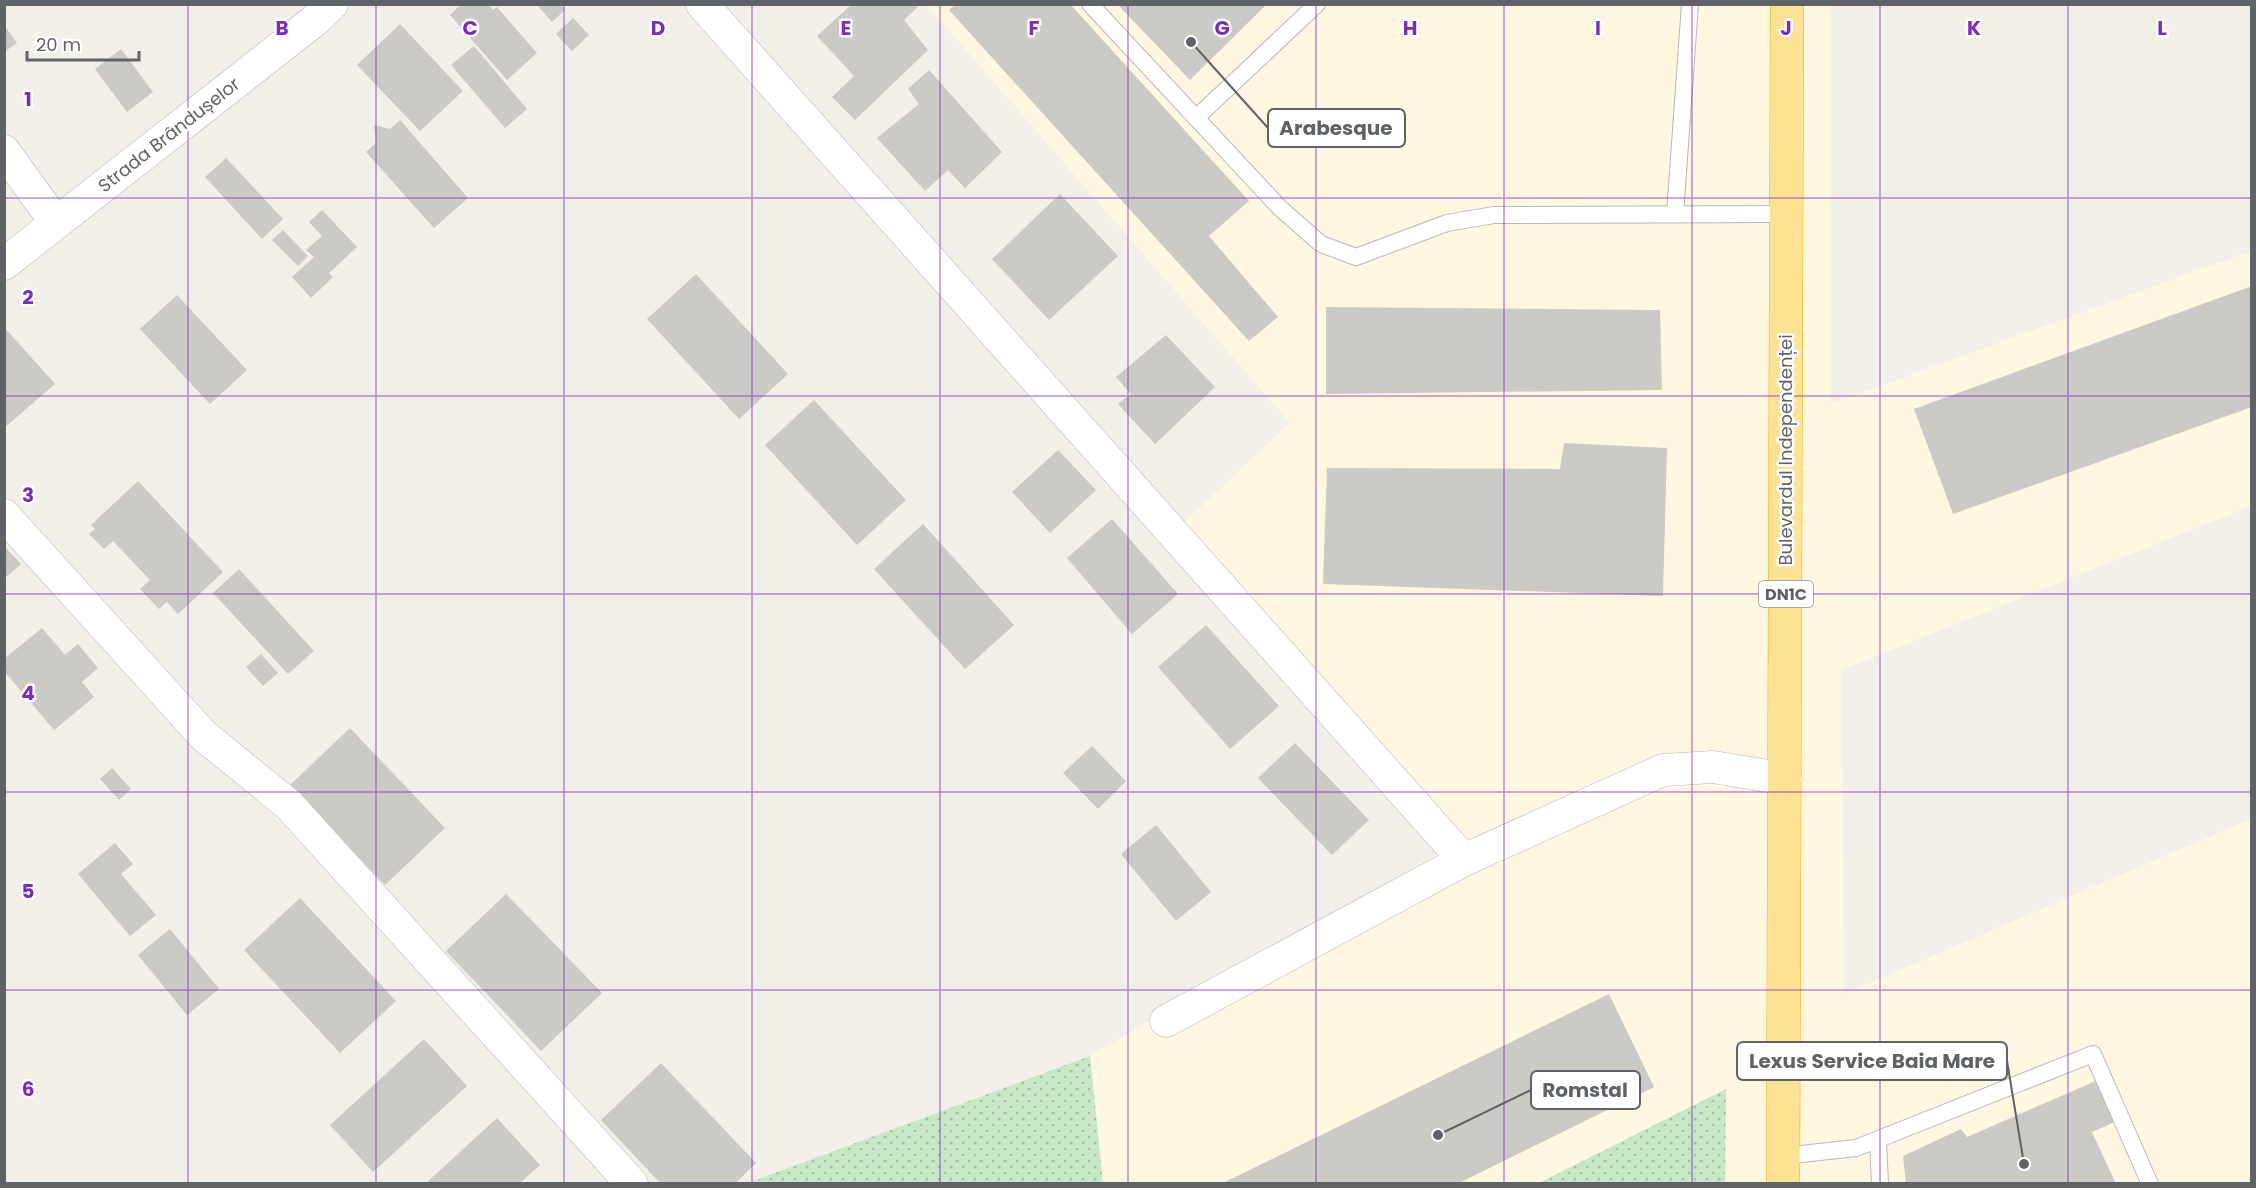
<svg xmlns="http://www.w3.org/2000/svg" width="2256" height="1188" viewBox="0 0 2256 1188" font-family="Poppins,sans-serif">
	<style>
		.commercial { fill: #fef7e0 }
		.grass { fill: url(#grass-dots) }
		.building { fill: #cccac5 }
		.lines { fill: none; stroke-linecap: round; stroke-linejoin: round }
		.lane-casing { stroke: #b5b8bc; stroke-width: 18 }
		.street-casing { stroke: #b5b8bc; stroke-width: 33 }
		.highway-casing { stroke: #f9ab00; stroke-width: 34 }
		.lane { stroke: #fff; stroke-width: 16 }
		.street { stroke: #fff; stroke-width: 32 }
		.highway { stroke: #fde293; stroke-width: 33 }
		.grid { fill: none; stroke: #7b2cbf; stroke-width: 1.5; stroke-opacity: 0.55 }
		.labels { text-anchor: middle; stroke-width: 5; stroke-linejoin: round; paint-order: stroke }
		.shield { fill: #fff; stroke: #8f9295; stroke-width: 1.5 }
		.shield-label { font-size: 16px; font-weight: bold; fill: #5f6368 }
		.street-label { font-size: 18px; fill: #5f6368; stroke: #fff }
		.grid-label { font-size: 20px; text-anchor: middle; font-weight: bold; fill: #7b2cbf; stroke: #fff; stroke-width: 5; stroke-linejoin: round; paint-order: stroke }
		.leader { fill: none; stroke: #5f6368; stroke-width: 2 }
		.callout-dot { fill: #5f6368; stroke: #fff; stroke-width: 2 }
		.callout { fill: #fff; stroke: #5f6368; stroke-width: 2 }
		.callout-label { font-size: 20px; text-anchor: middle; font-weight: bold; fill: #5f6368 }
	</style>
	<defs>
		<pattern id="grass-dots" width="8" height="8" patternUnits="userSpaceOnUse" patternTransform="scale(1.5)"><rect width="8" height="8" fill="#c5e8c5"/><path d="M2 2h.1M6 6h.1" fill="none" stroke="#a3c0a4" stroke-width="1.8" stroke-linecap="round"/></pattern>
	</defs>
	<rect width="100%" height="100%" fill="#f1efe8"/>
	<polygon class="commercial" points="927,5 1831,5 1831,404 2251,251 2251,506 1841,670 1844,994 2251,819 2251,1183 1725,1183 1726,1089 1539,1183 1103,1183 1090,1056 1449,847 1178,528 1290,423"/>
	<g class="grass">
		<polygon points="1090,1056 1103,1183 748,1183"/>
		<polygon points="1726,1089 1725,1183 1539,1183"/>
	</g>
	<g class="building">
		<polygon points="461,4 488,4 493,10 497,7 537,53 507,80 450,15"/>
		<polygon points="536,4 560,4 565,10 552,22"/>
		<polygon points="852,4 915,4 918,7 904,20 928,50 855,120 832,97 854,76 817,36"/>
		<polygon points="956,4 1070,4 1249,201 1209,236 1278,317 1249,341 949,10"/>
		<polygon points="1117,4 1267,4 1190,80"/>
		<polygon points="573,18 589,35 572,51 556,34"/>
		<polygon points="400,24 463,91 420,131 357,65"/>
		<polygon points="4,25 17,43 4,52"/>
		<polygon points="474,46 527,109 505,128 451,65"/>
		<polygon points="121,49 153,92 127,112 95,69"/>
		<polygon points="929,70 1002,152 965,188 948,170 925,191 877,138 919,104 908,89"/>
		<polygon points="400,120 468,198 434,228 366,152 376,143 374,125 390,129"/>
		<polygon points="226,158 283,219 262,239 205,177"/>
		<polygon points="1060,194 1118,256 1049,320 992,259"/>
		<polygon points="322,210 357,247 329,273 333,277 311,298 292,277 314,257 306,250 322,236 309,222"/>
		<polygon points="283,230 308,256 298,266 272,240"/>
		<polygon points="696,274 788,374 739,419 647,319"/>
		<polygon points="2252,286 2252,407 1953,514 1914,409"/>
		<polygon points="177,295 247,370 210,404 140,329"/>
		<polygon points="1326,307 1660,310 1662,390 1326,394"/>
		<polygon points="4,327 55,384 4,428"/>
		<polygon points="1166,335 1215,387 1155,444 1118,404 1131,394 1116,377"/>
		<polygon points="814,400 906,500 857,545 765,445"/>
		<polygon points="1564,443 1667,448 1663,596 1323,584 1327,468 1560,469"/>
		<polygon points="1058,450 1096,490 1050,533 1012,492"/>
		<polygon points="138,481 223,572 178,614 167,602 159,609 140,589 150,580 113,541 104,549 89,534 95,529 91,525"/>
		<polygon points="1112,519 1178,594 1132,634 1067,558"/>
		<polygon points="923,524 1014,625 965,669 874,569"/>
		<polygon points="4,546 21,564 4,579"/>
		<polygon points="239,569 314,651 288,674 213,593"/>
		<polygon points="1206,625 1279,706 1230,749 1158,667"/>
		<polygon points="42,628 65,655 78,644 98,668 82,682 94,697 54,730 4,671 4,659"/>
		<polygon points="261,654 278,673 263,686 246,667"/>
		<polygon points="350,728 445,828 385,885 290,785"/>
		<polygon points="1295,743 1369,820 1332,855 1258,778"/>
		<polygon points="1092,746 1126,781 1098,809 1063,773"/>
		<polygon points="112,768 131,789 119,800 100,779"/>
		<polygon points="1156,825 1211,892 1176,921 1121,854"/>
		<polygon points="115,843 133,864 121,874 156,915 130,936 78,874"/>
		<polygon points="506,894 602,993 541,1051 446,951"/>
		<polygon points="300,898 396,1001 340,1053 244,950"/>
		<polygon points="170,929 219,989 187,1015 138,955"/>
		<polygon points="1609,994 1654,1087 1457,1184 1221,1184"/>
		<polygon points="424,1039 467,1086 373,1172 330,1125"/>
		<polygon points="661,1063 756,1163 735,1184 661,1184 601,1120"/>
		<polygon points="2100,1079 2117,1121 2092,1132 2116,1184 1906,1184 1903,1156 1961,1129 1967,1137"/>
		<polygon points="497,1118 540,1165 519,1184 425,1184"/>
	</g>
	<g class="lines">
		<g class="lane-casing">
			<g id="lane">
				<polyline points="1090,4 1280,208 1321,244 1356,257 1447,223 1494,215 1786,214"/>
				<polyline points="1196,118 1317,4"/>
				<polyline points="1675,214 1690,4"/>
				<polyline points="1878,1140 1880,1184"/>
				<polyline points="1783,1156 1856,1148 2093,1054 2150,1184"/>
			</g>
		</g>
		<g class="street-casing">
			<g id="street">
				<polyline points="702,4 1464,860"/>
				<polyline points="4,151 56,223"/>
				<polyline points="4,264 314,21 332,4"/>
				<polyline points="4,515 203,735 289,805 632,1184"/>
				<polyline points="1166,1021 1464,860 1663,770 1713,767 1786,779"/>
			</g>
		</g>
		<g class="highway-casing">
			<polyline id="highway" points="1783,1184 1787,4"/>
		</g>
		<use href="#lane" class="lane"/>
		<use href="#street" class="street"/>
		<use href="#highway" class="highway"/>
	</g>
	<path class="grid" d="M188,4V1184M376,4V1184M564,4V1184M752,4V1184M940,4V1184M1128,4V1184M1316,4V1184M1504,4V1184M1692,4V1184M1880,4V1184M2068,4V1184M4,198H2252M4,396H2252M4,594H2252M4,792H2252M4,990H2252"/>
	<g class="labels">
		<rect class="shield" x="1759" y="581" width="54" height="26" rx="4.5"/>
		<g class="shield-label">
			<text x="1786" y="600">DN1C</text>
		</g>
		<g class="street-label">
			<text transform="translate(169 135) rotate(-38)" y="6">Strada Brândușelor</text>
			<text transform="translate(1786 450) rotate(-90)" y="6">Bulevardul Independenței</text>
		</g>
	</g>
	<g class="grid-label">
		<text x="282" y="35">B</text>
		<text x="470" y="35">C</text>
		<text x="658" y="35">D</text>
		<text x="846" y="35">E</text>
		<text x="1034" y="35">F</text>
		<text x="1222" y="35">G</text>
		<text x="1410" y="35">H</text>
		<text x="1598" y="35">I</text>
		<text x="1786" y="35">J</text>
		<text x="1974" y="35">K</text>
		<text x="2162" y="35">L</text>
		<text x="28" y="106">1</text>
		<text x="28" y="304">2</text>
		<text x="28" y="502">3</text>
		<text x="28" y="700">4</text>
		<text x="28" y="898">5</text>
		<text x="28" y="1096">6</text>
	</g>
	<path class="leader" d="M1191 42L1268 128M2024 1164L2007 1061M1438 1135L1531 1090"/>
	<g class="callout-dot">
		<circle cx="1191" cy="42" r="6"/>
		<circle cx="2024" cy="1164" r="6"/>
		<circle cx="1438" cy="1135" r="6"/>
	</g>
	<g class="callout">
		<rect x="1268" y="109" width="137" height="38" rx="6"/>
		<rect x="1737" y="1042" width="270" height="38" rx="6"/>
		<rect x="1531" y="1071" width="109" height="38" rx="6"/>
	</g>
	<g class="callout-label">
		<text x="1336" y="135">Arabesque</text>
		<text x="1872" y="1068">Lexus Service Baia Mare</text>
		<text x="1585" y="1097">Romstal</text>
	</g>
	<rect width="2256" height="1188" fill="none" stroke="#5f6368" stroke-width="12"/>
	<path d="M27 51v9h112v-9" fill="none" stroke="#5f6368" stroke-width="3"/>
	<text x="36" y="51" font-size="18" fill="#5f6368" stroke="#ffffff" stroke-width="4.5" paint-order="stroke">20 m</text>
</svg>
